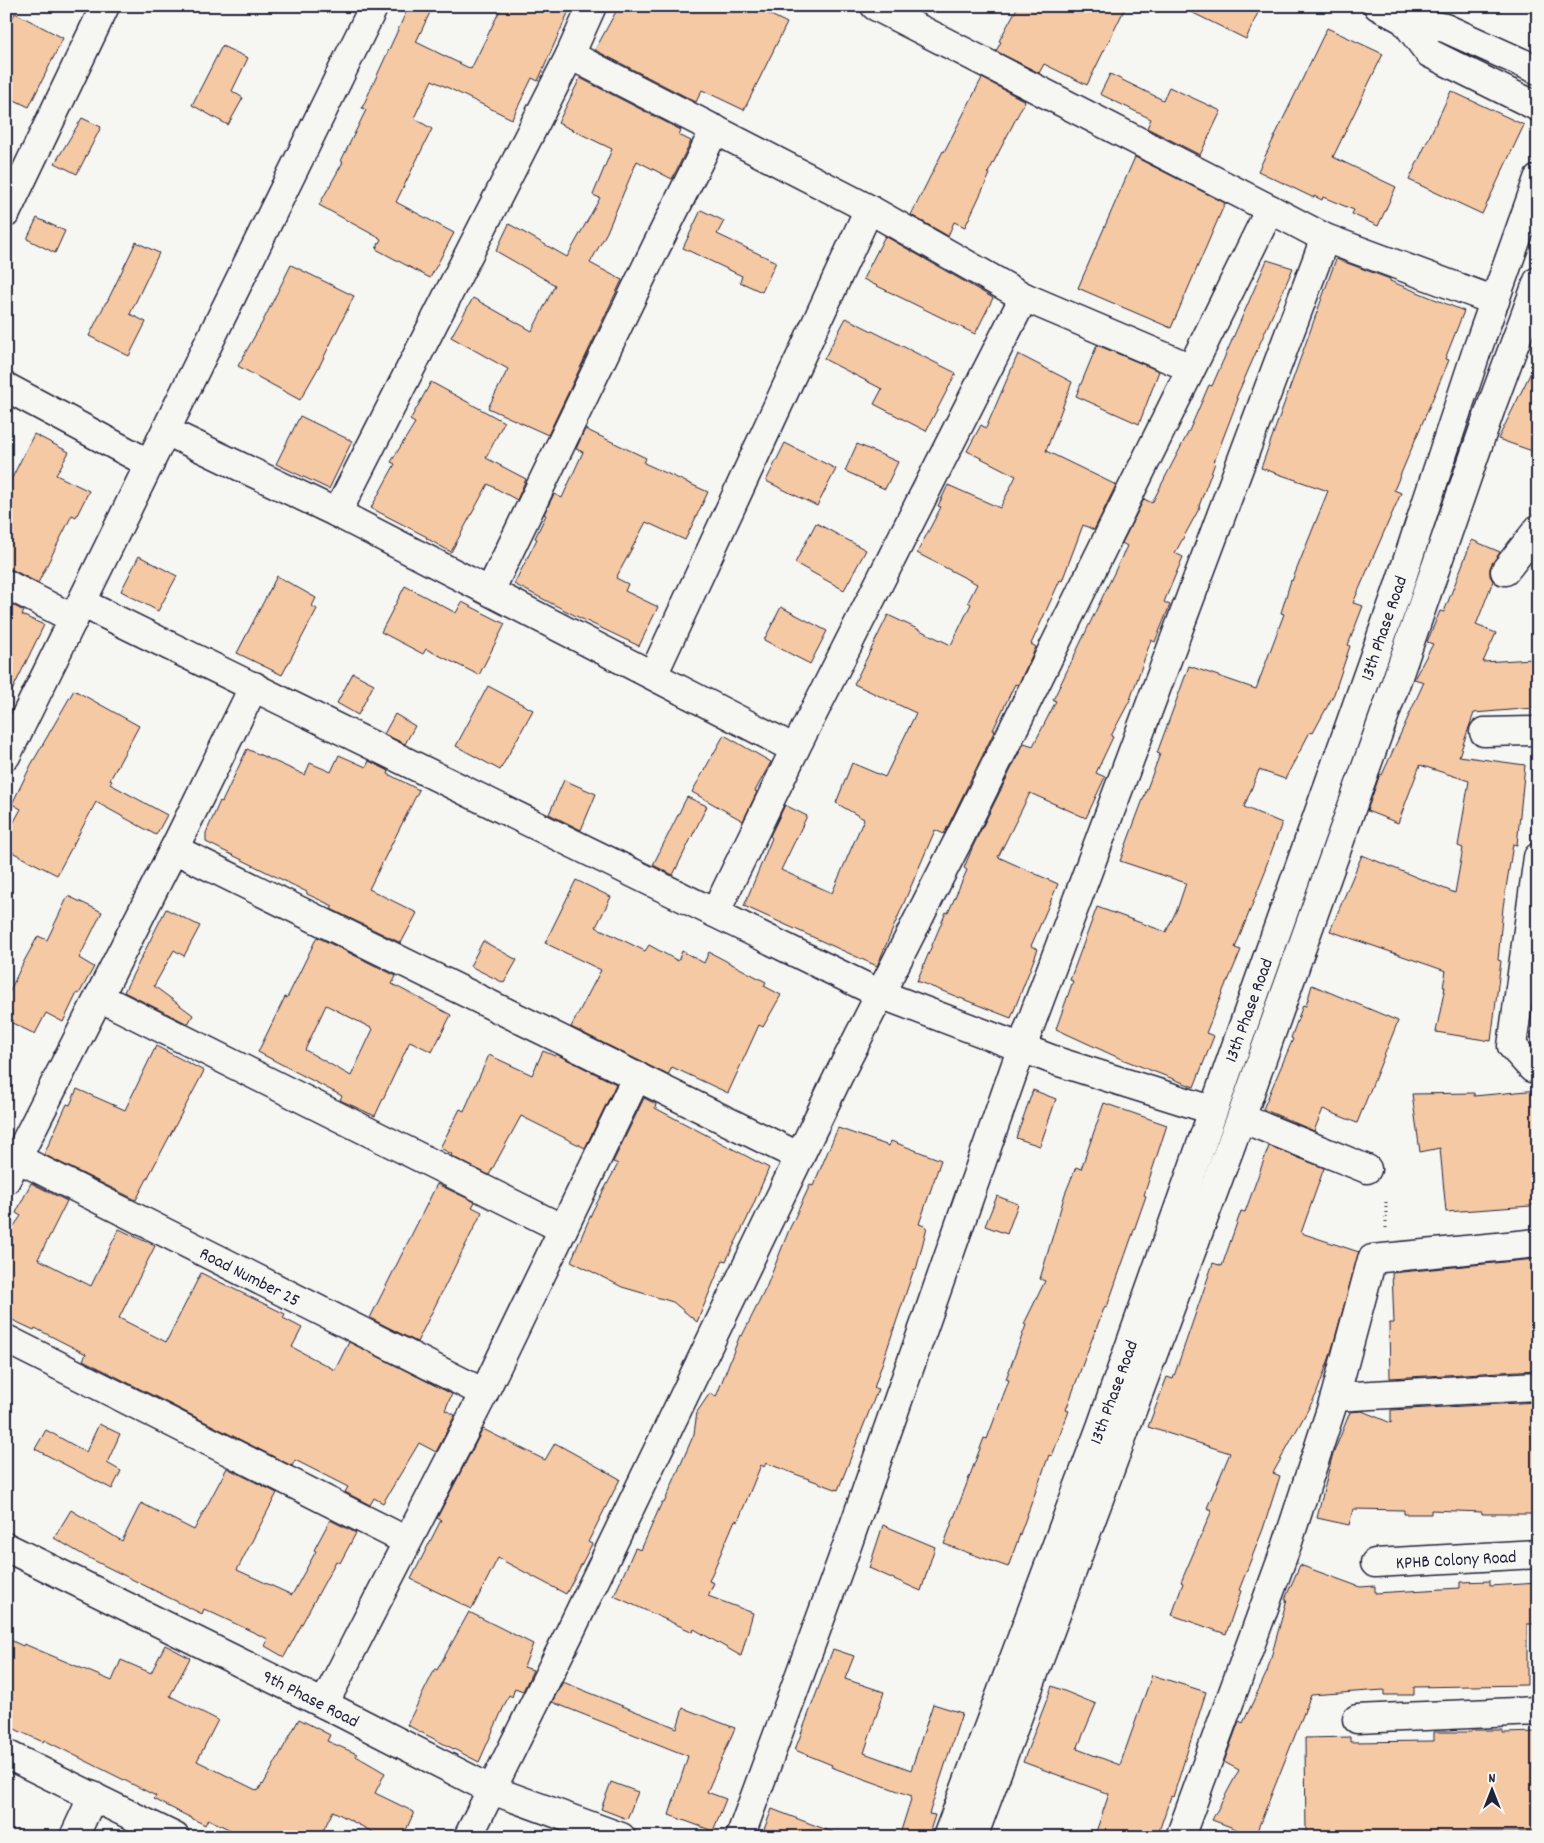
<svg xmlns="http://www.w3.org/2000/svg" width="1544" height="1843" viewBox="0 0 1544 1843" font-family="Dekko,sans-serif">
	<style>
		.building { fill: #f6c9a5; stroke: #22223b; fill-rule: evenodd }
		.lines { fill: none; stroke-linecap: round; stroke-linejoin: round }
		.minor-casing { stroke: #22223b; stroke-width: 31 }
		.tertiary-casing { stroke: #22223b; stroke-width: 31 }
		.path { stroke: #22223b; stroke-width: 3; stroke-dasharray: 1 4; stroke-linecap: butt }
		.minor { stroke: #f6f6f2; stroke-width: 28 }
		.tertiary { stroke: #f6f6f2; stroke-width: 28 }
		.labels { text-anchor: middle; stroke-width: 5; stroke-linejoin: round; paint-order: stroke }
		.street-label { font-size: 18px; fill: #22223b; stroke: #f6f6f2 }
	</style>
	<rect width="100%" height="100%" fill="#f6f6f2"/>
	<filter id="ink" filterUnits="userSpaceOnUse"><feTurbulence type="fractalNoise" baseFrequency=".02" numOctaves="2"/><feDisplacementMap in="SourceGraphic" scale="10" xChannelSelector="R" yChannelSelector="G"/><feConvolveMatrix kernelMatrix="1 2 1 2 8 2 1 2 1" color-interpolation-filters="sRGB"/></filter>
	<g filter="url(#ink)">
		<g class="building">
			<polygon points="409,6 433,6 416,42 471,69 502,6 571,6 538,81 532,78 512,119 432,80 414,118 432,129 396,202 454,233 430,278 376,249 381,239 319,205 343,162 341,161 366,110 362,108"/>
			<polygon points="619,6 753,6 787,23 744,110 702,90 696,102 595,50"/>
			<polygon points="1018,6 1126,6 1087,85 1044,64 1039,73 996,51 1001,42 999,41"/>
			<polygon points="1179,6 1261,6 1246,39"/>
			<polygon points="15,13 63,38 29,107 6,96 6,31"/>
			<polygon points="1327,28 1383,54 1333,157 1396,187 1378,226 1352,214 1354,210 1323,197 1322,200 1314,196 1314,198 1258,171"/>
			<polygon points="222,46 248,58 232,91 243,98 228,125 192,105"/>
			<polygon points="1110,74 1163,100 1169,87 1221,111 1200,155 1147,128 1151,119 1100,94"/>
			<polygon points="580,78 681,130 679,135 691,141 672,179 637,161 607,232 590,263 622,280 548,435 488,408 508,369 451,337 473,298 532,331 555,285 496,251 509,224 567,257 600,198 593,195 612,149 558,123"/>
			<polygon points="982,78 1025,101 988,173 990,174 965,227 954,222 948,236 911,215 943,151 944,152"/>
			<polygon points="1451,91 1524,125 1482,214 1409,180"/>
			<polygon points="82,118 101,127 77,174 55,163"/>
			<polygon points="1135,157 1225,203 1171,328 1078,288"/>
			<polygon points="701,210 724,221 717,234 776,262 762,292 740,282 742,276 683,248"/>
			<polygon points="37,218 65,231 55,253 27,239"/>
			<polygon points="885,236 993,298 975,334 863,279"/>
			<polygon points="136,242 159,253 130,314 146,322 129,356 89,336 106,302 107,302"/>
			<polygon points="1336,259 1390,279 1390,281 1464,311 1445,359 1449,360 1394,490 1401,493 1353,603 1363,606 1348,645 1350,646 1334,694 1313,733 1310,732 1285,779 1259,770 1244,807 1282,823 1265,869 1266,870 1235,948 1241,950 1228,981 1227,981 1206,1033 1214,1036 1194,1087 1119,1058 1056,1029 1073,981 1070,980 1097,907 1166,932 1178,907 1186,883 1120,861 1160,754 1157,753 1189,666 1256,689 1284,614 1281,613 1291,580 1292,581 1328,491 1261,468"/>
			<polygon points="1267,260 1293,268 1236,398 1238,399 1214,462 1215,463 1199,506 1200,507 1175,553 1183,557 1164,602 1170,605 1155,642 1151,640 1130,700 1111,736 1113,737 1096,773 1105,777 1086,818 1030,793 998,857 1058,884 1031,946 1038,949 1011,1018 917,981 946,912 948,913 967,870 964,868 973,846 1024,743 1033,746 1056,701 1053,700 1127,546 1122,543 1144,499 1152,503 1189,431 1209,385 1212,386"/>
			<polygon points="291,265 354,296 320,365 300,400 238,366 262,323"/>
			<polygon points="846,318 956,373 926,431 874,404 882,389 824,359"/>
			<polygon points="1097,345 1159,371 1139,424 1076,396"/>
			<polygon points="1018,354 1072,382 1046,451 1116,485 1094,530 1083,525 1062,581 1060,580 1031,644 1036,647 1018,685 1015,684 993,730 995,730 944,834 935,830 877,966 744,906 772,838 770,836 785,805 807,816 781,870 832,893 864,819 836,803 852,763 885,777 916,713 854,684 888,615 951,645 971,604 968,602 977,584 917,553 941,507 938,506 948,485 1000,508 1016,476 967,451 981,425 986,428"/>
			<polygon points="1538,358 1538,453 1498,439"/>
			<polygon points="431,382 504,422 486,458 526,479 517,500 488,484 451,552 426,538 427,537 371,508 395,464 391,462 415,423 410,420"/>
			<polygon points="300,416 352,441 329,489 276,464"/>
			<polygon points="585,429 646,458 644,463 708,492 685,540 646,522 616,578 628,584 625,591 658,607 639,646 578,617 514,584 537,539 535,538 546,515 544,514 554,494 562,498 583,452 576,449"/>
			<polygon points="34,434 69,452 56,475 89,491 76,517 72,515 38,583 13,570 6,569 6,490"/>
			<polygon points="785,443 836,469 817,506 766,481"/>
			<polygon points="857,444 898,462 885,489 845,471"/>
			<polygon points="816,523 866,550 844,590 795,563"/>
			<polygon points="1472,540 1500,552 1490,568 1490,576 1493,581 1476,625 1496,633 1483,662 1533,659 1534,708 1474,713 1459,756 1525,765 1517,845 1513,844 1503,907 1498,960 1501,961 1491,1041 1436,1032 1445,987 1443,987 1446,971 1330,931 1362,855 1455,893 1463,848 1458,846 1469,781 1420,765 1398,823 1367,811 1380,774 1382,775 1424,682 1414,679 1433,644 1427,642 1440,611 1444,612"/>
			<polygon points="139,556 177,576 158,611 121,591"/>
			<polygon points="277,576 316,598 312,606 317,609 282,675 237,653"/>
			<polygon points="405,586 456,613 462,602 505,624 479,675 426,649 423,654 381,632"/>
			<polygon points="6,602 24,611 22,615 44,625 6,703"/>
			<polygon points="781,607 827,631 810,664 764,640"/>
			<polygon points="353,673 374,684 358,715 337,703"/>
			<polygon points="488,686 533,710 500,770 456,746"/>
			<polygon points="74,690 139,726 110,780 112,781 110,784 167,815 156,835 96,802 57,875 6,849 6,836 21,809 12,804 31,765"/>
			<polygon points="395,714 415,726 405,744 384,734"/>
			<polygon points="724,735 771,762 755,791 757,792 743,821 692,792"/>
			<polygon points="247,749 305,775 310,763 331,772 339,755 366,767 369,761 389,771 388,774 419,790 369,889 417,913 401,943 331,909 333,906 307,894 307,892 206,842 206,833 220,801 222,802"/>
			<polygon points="564,780 596,794 581,830 549,814"/>
			<polygon points="687,797 707,806 673,875 653,865"/>
			<polygon points="576,880 611,897 596,927 645,951 649,945 678,961 682,951 704,963 709,952 766,982 764,986 781,995 763,1027 759,1025 728,1093 672,1067 668,1075 571,1027 601,970 545,943"/>
			<polygon points="68,896 102,912 79,958 94,967 79,994 77,993 63,1022 46,1013 35,1034 6,1020 6,999 23,963 38,936 47,940"/>
			<polygon points="166,909 200,926 184,956 174,950 154,986 193,1015 188,1024 124,992"/>
			<path d="M317,937L396,976L392,984L451,1015L432,1052L410,1041L375,1116L340,1100L342,1096L258,1052L285,997L287,998ZM326,1005L373,1029L351,1076L305,1050Z"/>
			<polygon points="483,941 517,960 504,983 470,966"/>
			<polygon points="1312,985 1398,1021 1357,1123 1323,1109 1314,1131 1263,1109 1293,1039 1291,1038 1303,1005 1306,1006"/>
			<polygon points="156,1046 204,1071 136,1200 45,1155 45,1152 67,1104 70,1105 77,1089 125,1110"/>
			<polygon points="543,1051 555,1056 556,1054 616,1084 585,1148 521,1116 489,1175 451,1156 452,1154 440,1148 460,1109 464,1111 489,1055 532,1075"/>
			<polygon points="1033,1090 1056,1099 1040,1146 1016,1138"/>
			<polygon points="1538,1090 1538,1204 1531,1205 1531,1206 1446,1212 1440,1148 1420,1152 1412,1094 1474,1093 1474,1096"/>
			<polygon points="644,1098 656,1104 655,1108 769,1168 747,1219 726,1261 723,1260 697,1322 673,1302 622,1287 571,1261 593,1210 618,1164 613,1162"/>
			<polygon points="1104,1103 1167,1125 1144,1195 1146,1196 1107,1307 1105,1306 1089,1347 1066,1410 1069,1411 1052,1456 1049,1455 1008,1567 944,1544 984,1438 987,1439 1009,1380 1006,1379 1026,1325 1024,1324 1045,1281 1040,1279 1065,1194 1076,1167 1081,1169"/>
			<polygon points="838,1128 889,1146 891,1141 941,1160 919,1224 927,1227 916,1270 914,1269 874,1388 878,1389 838,1490 766,1463 764,1467 761,1465 738,1521 735,1520 709,1581 714,1583 708,1596 753,1613 741,1656 694,1629 693,1632 614,1596 635,1548 641,1550 662,1502 664,1503 694,1434 697,1412 710,1393 716,1397 740,1335 742,1336 766,1288 789,1230 810,1185 813,1186"/>
			<polygon points="1269,1146 1324,1168 1301,1233 1359,1252 1330,1356 1316,1395 1273,1473 1280,1476 1263,1529 1239,1590 1241,1591 1226,1634 1172,1615 1183,1583 1181,1582 1212,1510 1207,1508 1230,1453 1148,1427 1167,1377 1173,1379 1213,1263 1222,1266 1241,1211 1245,1212"/>
			<polygon points="31,1183 67,1201 38,1259 91,1286 119,1229 155,1246 119,1318 166,1342 201,1273 285,1314 283,1318 302,1328 292,1347 335,1370 349,1342 452,1394 445,1410 455,1415 436,1452 419,1443 383,1503 374,1498 370,1505 345,1492 348,1487 295,1460 292,1466 83,1360 86,1354 35,1328 34,1330 6,1317 6,1237 21,1216 16,1213"/>
			<polygon points="437,1184 475,1202 472,1207 482,1212 417,1342 370,1318"/>
			<polygon points="997,1196 1018,1204 1007,1234 985,1226"/>
			<polygon points="1535,1259 1537,1370 1390,1378 1389,1323 1394,1323 1392,1273"/>
			<polygon points="1537,1402 1538,1514 1482,1514 1482,1512 1431,1510 1431,1514 1404,1514 1404,1510 1353,1509 1349,1525 1317,1518 1332,1457 1350,1412 1362,1411 1391,1423 1391,1410"/>
			<polygon points="99,1424 120,1434 107,1463 121,1471 112,1489 35,1449 46,1430 86,1452"/>
			<polygon points="483,1429 545,1460 555,1443 620,1479 588,1542 592,1544 566,1594 498,1558 472,1609 411,1579 441,1520 437,1518"/>
			<polygon points="227,1468 277,1493 237,1570 292,1595 316,1551 314,1550 330,1520 356,1533 340,1563 336,1561 284,1657 265,1646 268,1639 204,1609 202,1614 85,1556 54,1538 71,1510 122,1541 141,1503 194,1530"/>
			<polygon points="883,1525 935,1547 921,1591 869,1568"/>
			<polygon points="1300,1565 1360,1587 1375,1586 1375,1593 1460,1588 1460,1582 1490,1581 1490,1586 1538,1583 1538,1624 1527,1624 1527,1685 1414,1687 1414,1695 1384,1695 1384,1690 1311,1695 1255,1836 1212,1820 1239,1770 1224,1762 1239,1721 1243,1723 1267,1672 1287,1599 1285,1599"/>
			<polygon points="469,1612 533,1644 524,1667 533,1670 523,1691 515,1688 512,1697 509,1695 479,1762 407,1725 435,1669 437,1670"/>
			<polygon points="6,1638 23,1646 24,1644 112,1681 121,1660 151,1673 165,1645 190,1658 170,1696 218,1720 197,1761 258,1791 262,1784 263,1785 299,1719 330,1735 327,1741 357,1754 356,1756 385,1773 375,1793 414,1812 403,1837 382,1837 333,1811 320,1837 245,1837 208,1819 205,1825 154,1799 156,1796 44,1740 43,1742 6,1725"/>
			<polygon points="833,1649 854,1656 845,1679 884,1692 864,1753 911,1770 933,1704 962,1713 929,1814 935,1815 928,1837 899,1837 912,1796 831,1767 832,1765 795,1750"/>
			<polygon points="1152,1675 1206,1692 1173,1797 1171,1796 1157,1837 1109,1837 1096,1832 1109,1794 1023,1762 1052,1686 1096,1704 1077,1749 1120,1765"/>
			<polygon points="563,1682 677,1728 683,1708 735,1728 707,1792 726,1799 713,1831 669,1815 688,1756 552,1702"/>
			<polygon points="1471,1730 1503,1730 1503,1733 1538,1732 1538,1832 1477,1832 1427,1834 1427,1837 1306,1837 1305,1738 1350,1737 1350,1742 1434,1741 1434,1732 1471,1732"/>
			<polygon points="611,1782 638,1792 627,1819 601,1809"/>
			<polygon points="772,1809 840,1835 839,1837 761,1837"/>
		</g>
		<g class="lines">
			<g class="minor-casing">
				<g id="minor">
					<polyline points="875,6 1270,209"/>
					<polyline points="570,55 592,6"/>
					<polyline points="6,213 105,6"/>
					<polyline points="6,387 150,464"/>
					<polyline points="166,431 337,513"/>
					<polyline points="1505,571 1538,529"/>
					<polyline points="6,584 74,619"/>
					<polyline points="490,591 656,247 715,129"/>
					<polyline points="82,603 880,994 1059,1062 1212,1110"/>
					<polyline points="653,675 869,209"/>
					<polyline points="1484,732 1538,731"/>
					<polyline points="795,749 337,513 570,55 869,209 1024,297"/>
					<polyline points="6,756 374,6"/>
					<polyline points="174,849 800,1157"/>
					<polyline points="1538,857 1512,1046 1532,1068 1538,1068"/>
					<polyline points="715,913 795,749 1024,297 1191,368"/>
					<polyline points="99,997 563,1229"/>
					<polyline points="1241,1118 1367,1169"/>
					<polyline points="17,1158 484,1393"/>
					<polyline points="6,1180 174,849 254,686"/>
					<polyline points="6,1339 407,1541"/>
					<polyline points="1335,1397 1538,1386"/>
					<polyline points="6,1547 324,1704 492,1790 621,1837"/>
					<polyline points="1375,1563 1538,1554"/>
					<polyline points="324,1704 484,1393 637,1076"/>
					<polyline points="1357,1719 1538,1711"/>
					<polyline points="6,1754 175,1837"/>
					<polyline points="74,1837 93,1796"/>
					<polyline points="468,1837 569,1634 838,1077 961,835 1270,209 1325,238 1495,301"/>
					<polyline points="740,1837 842,1560 1022,1047 1325,238"/>
					<polyline points="1180,1837 1287,1545 1335,1397 1372,1259 1538,1243"/>
				</g>
			</g>
			<g class="tertiary-casing">
				<g id="tertiary">
					<polyline points="1378,6 1404,20 1445,28 1538,70"/>
					<polyline points="1404,20 1429,53 1538,107"/>
					<polyline points="947,1837 1101,1427 1397,592 1476,353 1538,179"/>
					<polyline points="973,1837 1241,1118 1386,711 1493,402 1538,281"/>
				</g>
			</g>
			<polyline class="path" points="1386,1202 1386,1228"/>
			<use href="#minor" class="minor"/>
			<use href="#tertiary" class="tertiary"/>
		</g>
	</g>
	<g class="labels">
		<g class="street-label">
			<text transform="translate(1383 628) rotate(-71)" y="6">13th Phase Road</text>
			<text transform="translate(1248 1010) rotate(-70)" y="6">13th Phase Road</text>
			<text transform="translate(250 1276) rotate(27)" y="6">Road Number 25</text>
			<text transform="translate(1113 1392) rotate(-70)" y="6">13th Phase Road</text>
			<text transform="translate(1456 1559) rotate(-3)" y="6">KPHB Colony Road</text>
			<text transform="translate(311 1698) rotate(27)" y="6">9th Phase Road</text>
		</g>
	</g>
	<rect width="1544" height="1843" fill="none" stroke="#f6f6f2" stroke-width="25"/>
	<rect x="12" y="12" width="1519" height="1818" fill="none" stroke="#22223b" stroke-width="2" filter="url(#ink)"/>
	<g transform="translate(1492 1790)" stroke="#f6f6f2" stroke-width="4" paint-order="stroke">
	<path d="M0-4L9 19L0 12L-9 19Z" fill="#22223b"/>
	<text y="-8" font-size="14" font-weight="bold" text-anchor="middle" fill="#22223b">N</text>
	</g>
</svg>
